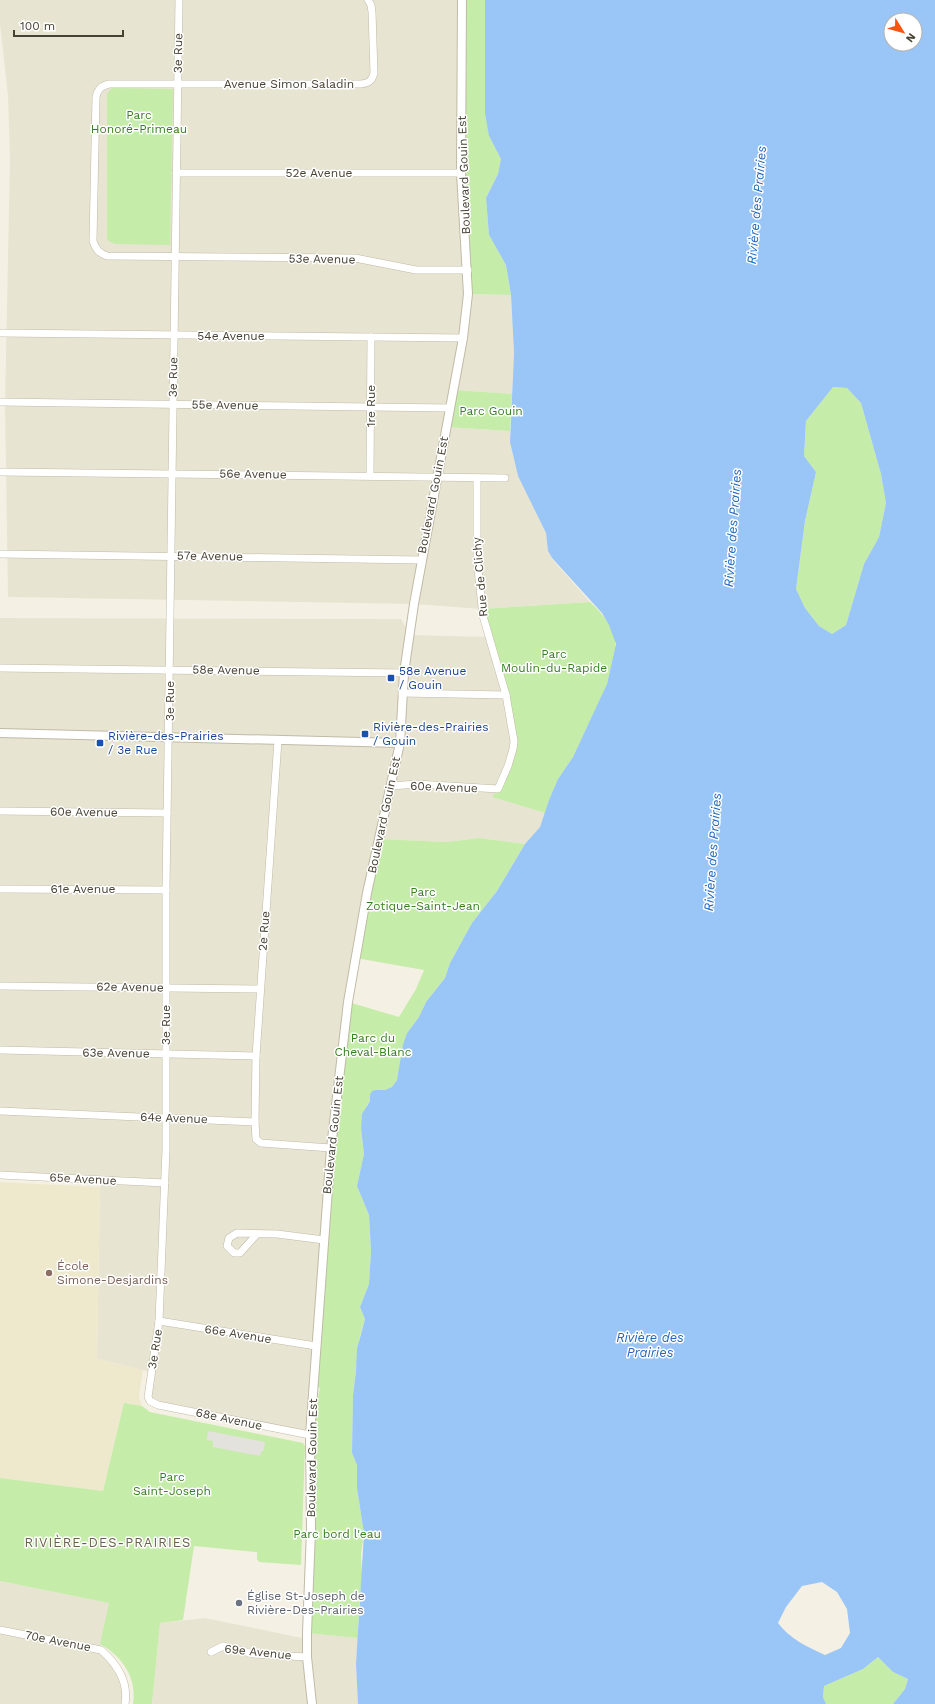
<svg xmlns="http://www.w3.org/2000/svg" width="935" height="1704" viewBox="0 0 935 1704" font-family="'Work Sans',sans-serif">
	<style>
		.residential { fill: #e8e4d2 }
		.education { fill: #eee9cd }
		.green { fill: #c5eca9 }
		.parking { fill: #e4e2dd }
		.water { fill: #9ac5f7; fill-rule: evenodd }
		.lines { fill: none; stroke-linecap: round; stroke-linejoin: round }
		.minor-casing { stroke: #c0baa6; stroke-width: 8 }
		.tertiary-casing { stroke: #c0baa6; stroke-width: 10 }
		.minor { stroke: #fff; stroke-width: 7 }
		.tertiary { stroke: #fff; stroke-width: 8 }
		.transit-dot { fill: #1a4fb4; stroke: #fff; stroke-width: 1.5 }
		.education-dot { fill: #8d6e63; stroke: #fff; stroke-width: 1.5 }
		.worship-dot { fill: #6b7280; stroke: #fff; stroke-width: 1.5 }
		.labels { text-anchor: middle; stroke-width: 3; stroke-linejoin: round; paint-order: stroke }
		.street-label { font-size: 12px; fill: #474233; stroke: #fff }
		.park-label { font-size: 12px; fill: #387d22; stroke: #fff }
		.transit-label { font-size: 12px; fill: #164399; stroke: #fff; text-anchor: start }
		.education-label { font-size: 12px; fill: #785e54; stroke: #fff; text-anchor: start }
		.worship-label { font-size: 12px; fill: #5b616d; stroke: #fff; text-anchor: start }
		.water-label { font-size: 13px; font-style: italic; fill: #2368bc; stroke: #fff }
		.neighbourhood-label { font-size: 13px; letter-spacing: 1px; fill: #6a614a; stroke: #fff }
	</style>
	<rect width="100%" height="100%" fill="#f4f1e4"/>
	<g class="residential">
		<polygon points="0,0 462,0 468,294 511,295 514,353 512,394 453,390 447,427 510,431 510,442 518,476 546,533 548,551 552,559 590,602 482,609 414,604 8,597 5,405 10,159 8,96 0,23"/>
		<polygon points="0,618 401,619 410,635 489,637 514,741 498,789 492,797 545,813 540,827 525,844 479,838 447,842 378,839 356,958 310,1435 150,1401 151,1372 97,1359 100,1187 103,1180 0,1175"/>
		<polygon points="0,1581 109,1603 99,1653 126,1674 122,1704 0,1704"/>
		<polygon points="205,1618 302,1638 307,1633 358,1638 356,1664 358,1704 152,1704 160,1623"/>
	</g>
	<polygon class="education" points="0,1182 100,1187 97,1359 143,1370 139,1397 142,1406 124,1403 103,1491 0,1478"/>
	<g class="green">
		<polygon points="460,0 485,0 485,41 489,136 501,159 498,174 486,198 489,235 506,265 511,295 468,294"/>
		<polygon points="112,88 173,89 170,245 115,244 107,240 107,94"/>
		<polygon points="833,387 847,388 861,403 881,474 886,503 879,537 864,564 846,625 832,634 819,626 805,608 796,589 805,521 816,472 804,456 806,421"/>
		<polygon points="453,390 512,394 510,431 446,427"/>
		<path d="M590,602C602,613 618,631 615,649L607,684L601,698L573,757L558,779L549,800L545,813L492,797L498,789L514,741L482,609Z"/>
		<polygon points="479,838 525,844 497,891 472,923 450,963 445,978 426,1002 419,1017 407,1033 397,1080 392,1087 385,1090 376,1090 370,1095 370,1101 367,1105 361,1128 364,1154 357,1186 369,1215 371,1251 369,1284 360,1307 365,1319 360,1336 353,1395 352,1453 357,1465 357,1488 364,1533 361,1555 362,1575 359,1606 358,1638 307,1633 310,1435 320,1388 318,1387 316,1346 348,1002 399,1017 416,989 424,970 356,958 378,839 447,842"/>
		<path d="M124,1403L142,1406L150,1412L303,1443L305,1446L301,1565L259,1562L257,1559V1552L194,1546L183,1620L160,1623L152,1704H133C137,1678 123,1657 100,1644L109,1603L0,1581V1478L103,1491Z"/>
		<polygon points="878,1657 893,1672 908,1679 905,1689 893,1704 826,1704 823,1697 824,1686 863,1669"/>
	</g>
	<polygon class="parking" points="208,1431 265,1442 264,1450 261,1452 260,1456 213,1447 213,1441 207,1440"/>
	<path class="water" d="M485,0H935V1704H893L905,1689L908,1679L893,1672L878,1657L863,1669L824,1686L823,1697L826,1704H358L356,1664L364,1533L357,1488V1465L352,1453L353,1395L356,1371L357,1349L365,1319L360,1307L369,1284L371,1251L369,1215L357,1186L364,1154L361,1128L362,1114L370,1101V1095L372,1091L376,1090H385L392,1087L397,1080L403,1045L407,1033L419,1017L426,1002L445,978L450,963L472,923L497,891L525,844L540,827L549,800L558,779L573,757L607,684L616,644L609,625L602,613L552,558L548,551L546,533L518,476L510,442L514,353L511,295L506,265L489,235L486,198L498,174L501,159L489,136L485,113ZM891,20H915V44H891ZM833,387L847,388L861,403L881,474L886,503L879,537L864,564L846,625L832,634L819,626L805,608L796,589L805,521L816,472L804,456L806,421ZM822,1582L837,1592L847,1609L850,1633L841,1648L825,1655C806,1646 790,1639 778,1623L786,1607L802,1586Z"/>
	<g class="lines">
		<g class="minor-casing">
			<g id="minor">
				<polyline points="179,0 166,890 166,1150 159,1321 148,1397 150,1401 158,1405 310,1435"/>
				<path d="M368,0L371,5L372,12L374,73C372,81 369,83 361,84H109C101,86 98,89 96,97L93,241C96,250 99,253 107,256L355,258L416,270H468"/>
				<polyline points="176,173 461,173"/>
				<polyline points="0,333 463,338"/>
				<polyline points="0,402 450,408"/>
				<polyline points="0,472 505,478"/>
				<polyline points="370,476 371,337"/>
				<polyline points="0,554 421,560"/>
				<polyline points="0,668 404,673"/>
				<polyline points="402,693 506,695"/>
				<polyline points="391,786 417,784 498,789 508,766 513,749 514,741 506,695 483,616 477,560 477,478"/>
				<polyline points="0,811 167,813"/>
				<polyline points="0,889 166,890"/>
				<polyline points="0,986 260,989"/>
				<polyline points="0,1050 256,1056"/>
				<polyline points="0,1111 255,1122 256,1139 261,1143 331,1148"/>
				<polyline points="255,1122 256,1056 278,740"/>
				<polyline points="0,1175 165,1183"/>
				<polyline points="257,1234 240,1253 234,1253 227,1246 229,1238 237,1233 277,1234 324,1240"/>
				<polyline points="159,1321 316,1346"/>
				<path d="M0,1630L101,1650C117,1664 129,1681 125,1704"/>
				<polyline points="211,1652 223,1646 254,1654 307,1657"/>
			</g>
		</g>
		<g class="tertiary-casing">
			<g id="tertiary">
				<polyline points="0,733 400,743"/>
				<polyline points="312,1704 307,1657 307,1633 311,1530 310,1435 331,1148 348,1002 367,893 400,743 404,673 414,604 463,338 468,294 461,173 462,0"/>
			</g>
		</g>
		<use href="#minor" class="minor"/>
		<use href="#tertiary" class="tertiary"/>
	</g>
	<g class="transit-dot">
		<rect x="387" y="674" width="8" height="8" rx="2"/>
		<rect x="361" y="730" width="8" height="8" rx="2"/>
		<rect x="96" y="739" width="8" height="8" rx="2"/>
	</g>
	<circle class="education-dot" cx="49" cy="1273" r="4"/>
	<circle class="worship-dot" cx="239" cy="1603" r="4"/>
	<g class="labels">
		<g class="street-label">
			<text transform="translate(178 53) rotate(-89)" y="4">3e Rue</text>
			<text x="289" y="88">Avenue Simon Saladin</text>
			<text x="319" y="177">52e Avenue</text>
			<text transform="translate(464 175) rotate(-92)" y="4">Boulevard Gouin Est</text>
			<text transform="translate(322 259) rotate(1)" y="4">53e Avenue</text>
			<text x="231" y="340">54e Avenue</text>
			<text transform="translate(173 377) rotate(-89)" y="4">3e Rue</text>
			<text transform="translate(225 405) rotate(1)" y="4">55e Avenue</text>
			<text transform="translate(371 406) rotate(-90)" y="4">1re Rue</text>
			<text transform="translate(253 474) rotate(1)" y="4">56e Avenue</text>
			<text transform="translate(433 495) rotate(-79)" y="4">Boulevard Gouin Est</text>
			<text transform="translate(210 556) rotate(1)" y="4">57e Avenue</text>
			<text transform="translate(480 577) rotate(-95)" y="4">Rue de Clichy</text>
			<text transform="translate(226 670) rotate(1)" y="4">58e Avenue</text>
			<text transform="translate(170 701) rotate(-90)" y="4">3e Rue</text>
			<text transform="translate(444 787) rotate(2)" y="4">60e Avenue</text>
			<text transform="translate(84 812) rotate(1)" y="4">60e Avenue</text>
			<text transform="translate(384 815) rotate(-78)" y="4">Boulevard Gouin Est</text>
			<text x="83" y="893">61e Avenue</text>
			<text transform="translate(264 931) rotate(-86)" y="4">2e Rue</text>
			<text transform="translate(130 987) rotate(1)" y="4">62e Avenue</text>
			<text transform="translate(166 1025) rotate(-90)" y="4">3e Rue</text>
			<text transform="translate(116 1053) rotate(1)" y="4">63e Avenue</text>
			<text transform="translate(174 1118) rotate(2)" y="4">64e Avenue</text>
			<text transform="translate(333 1135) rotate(-84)" y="4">Boulevard Gouin Est</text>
			<text transform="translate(83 1179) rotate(3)" y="4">65e Avenue</text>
			<text transform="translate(238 1334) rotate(9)" y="4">66e Avenue</text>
			<text transform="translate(155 1349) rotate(-81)" y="4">3e Rue</text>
			<text transform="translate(229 1419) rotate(12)" y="4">68e Avenue</text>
			<text transform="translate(312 1458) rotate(-89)" y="4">Boulevard Gouin Est</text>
			<text transform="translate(58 1641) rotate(11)" y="4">70e Avenue</text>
			<text transform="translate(258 1652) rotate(6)" y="4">69e Avenue</text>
		</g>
		<g class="park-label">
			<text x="139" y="119">Parc<tspan x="139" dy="14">Honoré-Primeau</tspan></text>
			<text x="491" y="415">Parc Gouin</text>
			<text x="554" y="658">Parc<tspan x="554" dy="14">Moulin-du-Rapide</tspan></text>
			<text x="423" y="896">Parc<tspan x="423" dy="14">Zotique-Saint-Jean</tspan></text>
			<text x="373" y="1042">Parc du<tspan x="373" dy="14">Cheval-Blanc</tspan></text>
			<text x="172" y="1481">Parc<tspan x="172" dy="14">Saint-Joseph</tspan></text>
			<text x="337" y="1538">Parc bord l'eau</text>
		</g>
		<g class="transit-label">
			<text x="399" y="675">58e Avenue<tspan x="399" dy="14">/ Gouin</tspan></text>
			<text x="373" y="731">Rivière-des-Prairies<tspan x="373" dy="14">/ Gouin</tspan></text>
			<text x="108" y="740">Rivière-des-Prairies<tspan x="108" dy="14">/ 3e Rue</tspan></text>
		</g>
		<g class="education-label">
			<text x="57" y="1270">École<tspan x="57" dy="14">Simone-Desjardins</tspan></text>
		</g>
		<g class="worship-label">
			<text x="247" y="1600">Église St-Joseph de<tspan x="247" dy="14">Rivière-Des-Prairies</tspan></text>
		</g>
		<g class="water-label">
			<text transform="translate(756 205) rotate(-85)" y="5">Rivière des Prairies</text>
			<text transform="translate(732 528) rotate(-86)" y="5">Rivière des Prairies</text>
			<text transform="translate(712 852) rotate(-86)" y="5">Rivière des Prairies</text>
			<text x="650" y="1342">Rivière des<tspan x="650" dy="15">Prairies</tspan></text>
		</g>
		<g class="neighbourhood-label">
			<text x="108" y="1547">RIVIÈRE-DES-PRAIRIES</text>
		</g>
	</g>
	<g transform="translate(903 32) rotate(127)"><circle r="19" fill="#ffffff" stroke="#b5b3ad"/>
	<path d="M0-3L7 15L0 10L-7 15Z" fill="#ff5310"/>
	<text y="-6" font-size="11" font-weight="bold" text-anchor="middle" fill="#474233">N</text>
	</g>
	<path d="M14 30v6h109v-6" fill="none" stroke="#474233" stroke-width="2"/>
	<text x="20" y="30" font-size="12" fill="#474233" stroke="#ffffff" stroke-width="3" paint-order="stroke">100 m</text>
</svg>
